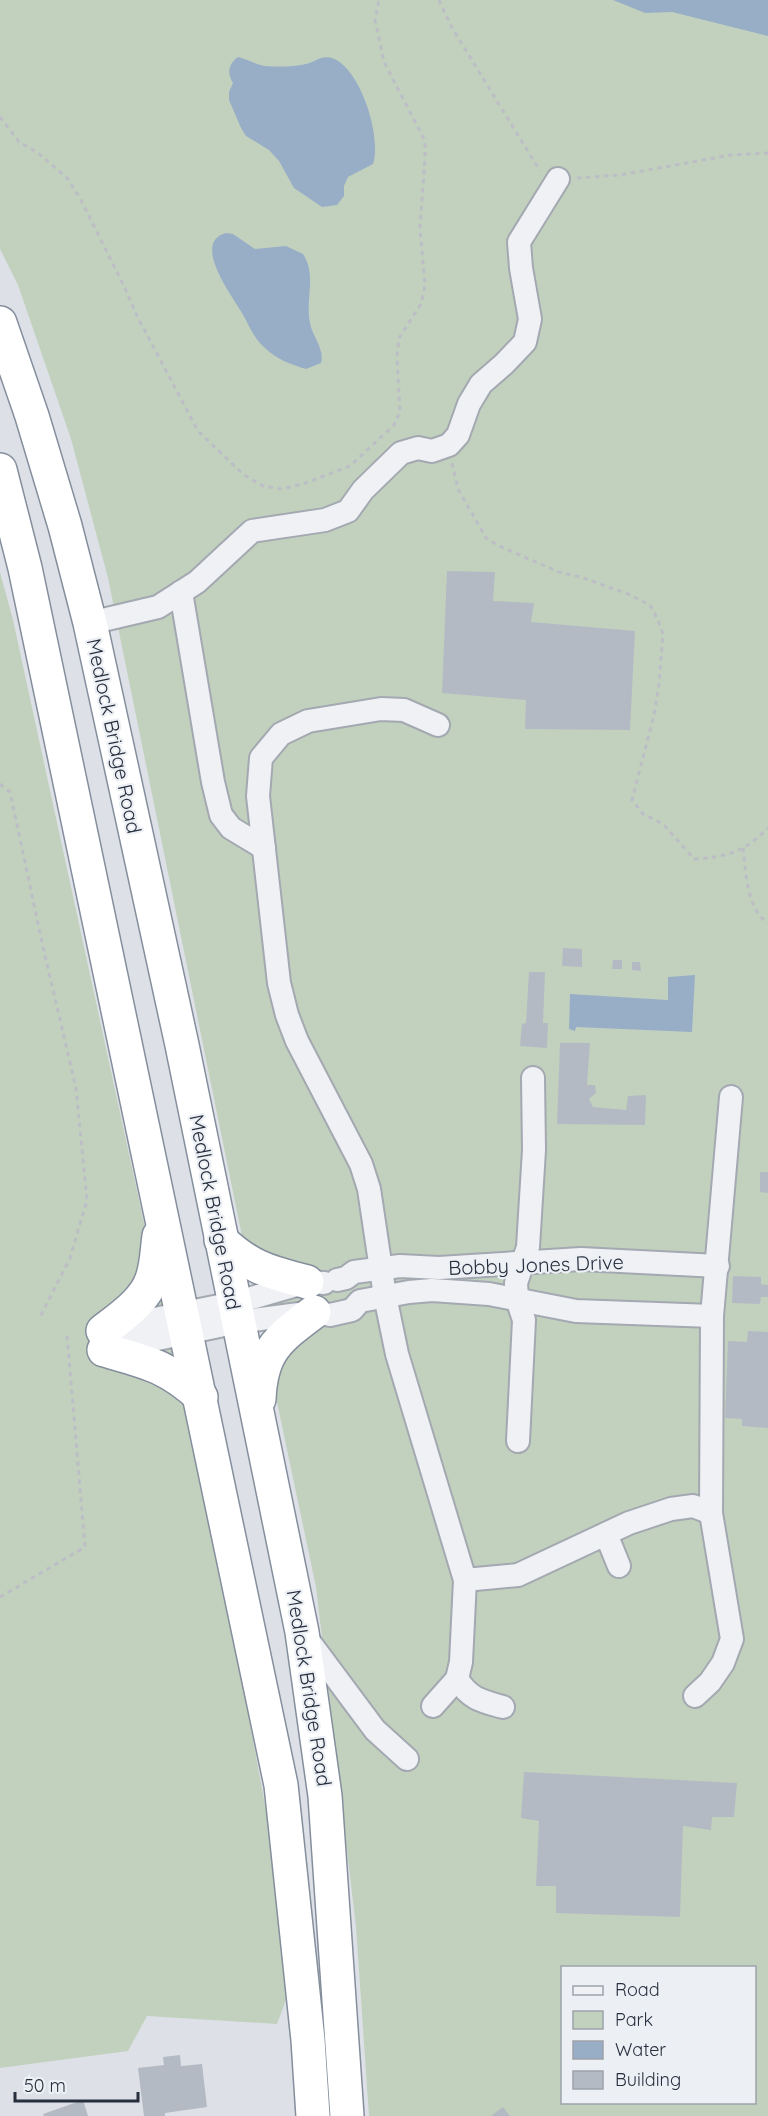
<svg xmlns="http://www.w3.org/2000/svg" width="768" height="2116" viewBox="0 0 768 2116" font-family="Quicksand,sans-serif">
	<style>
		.green { fill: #c2d1be; fill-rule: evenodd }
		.water { fill: #98aec7 }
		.building { fill: #b4bac3 }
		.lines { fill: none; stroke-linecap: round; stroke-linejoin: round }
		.minor-casing { stroke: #a3a8b1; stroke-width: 26 }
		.highway-casing { stroke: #858e9d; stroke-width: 36 }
		.path { stroke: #bcbec5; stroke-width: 3; stroke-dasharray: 4.5 4.5; stroke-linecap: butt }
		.minor { stroke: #f0f1f5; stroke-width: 22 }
		.highway { stroke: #fff; stroke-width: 33 }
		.labels { text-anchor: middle; stroke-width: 4.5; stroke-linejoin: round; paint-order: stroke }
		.street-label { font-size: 20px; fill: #272e3d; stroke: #ecf0f5 }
	</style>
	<rect width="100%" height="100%" fill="#dde1e7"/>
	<g class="green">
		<path d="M0,0H768V2116H369L356,1927L316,1587L244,1246L108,578L71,439L18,285L0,249ZM562,1968H754V2102H562Z"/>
		<polygon points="0,572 13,620 237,1651 282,1899 290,1989 277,2024 147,2016 128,2051 0,2068"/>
	</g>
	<g class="water">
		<polygon points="613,0 768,0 768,36 672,12 645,13"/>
		<path d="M238,57C247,59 255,64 264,66C277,67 294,67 306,64C315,62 321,55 332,58C361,68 382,138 373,164L348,177L344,186V196L337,205L322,207L294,188L279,161L269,150L246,136L241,128L229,100V92L233,83C227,74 228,64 238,57Z"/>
		<path d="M226,233L233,234L255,249L286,246L303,254C317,275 305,299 310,323C312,336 325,349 321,363L306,369C292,365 276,359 265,348C254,339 249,325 242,313C232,296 191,242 226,233Z"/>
		<polygon points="695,975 692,1032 576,1027 575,1031 569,1029 570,994 668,1000 668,977"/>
	</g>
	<g class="building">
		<polygon points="447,571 495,572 493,601 534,603 531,622 635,631 630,730 525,729 526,700 442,693"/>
		<polygon points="563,948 582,949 582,967 562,966"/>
		<polygon points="613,960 622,960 622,969 612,969"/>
		<polygon points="632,962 640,962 641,971 632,970"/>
		<polygon points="529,972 545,972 543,1023 548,1023 547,1048 520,1046 522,1024 526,1023"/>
		<polygon points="560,1043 590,1043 587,1085 595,1085 596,1093 589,1099 593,1107 626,1110 628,1096 646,1095 645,1125 557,1124"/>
		<polygon points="760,1172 768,1172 768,1193 760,1192"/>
		<polygon points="733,1276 761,1277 761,1284 768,1285 768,1297 761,1297 760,1304 732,1303"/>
		<polygon points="748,1331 768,1332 768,1428 742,1426 742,1419 725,1418 728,1341 747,1342"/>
		<polygon points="524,1772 737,1783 734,1817 712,1817 711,1830 683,1826 680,1917 556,1913 556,1886 536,1886 539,1821 521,1818"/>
		<polygon points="180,2055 181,2066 202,2064 207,2107 165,2113 165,2116 144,2116 138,2068 164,2065 163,2057"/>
		<polygon points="83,2100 88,2116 44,2116 43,2114"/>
		<polygon points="503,2107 510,2116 491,2116"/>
	</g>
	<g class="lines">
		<g class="minor-casing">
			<g id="minor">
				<polyline points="181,592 213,782 221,815 231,828 264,848"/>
				<polyline points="90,623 158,607 197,582 252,531 325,520 348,511 363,490 401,453 418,448 432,451 449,445 458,435 469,404 481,384 504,364 525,342 530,319 521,268 519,242 558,179"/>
				<polyline points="337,1280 346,1278 354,1272 400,1266 439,1268 581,1259 718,1266"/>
				<polyline points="115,1327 234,1303 307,1282 324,1283"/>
				<polyline points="110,1349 238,1322 314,1312 330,1315 352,1310 360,1301 409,1292 432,1290 489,1294 576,1311 712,1316"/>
				<polyline points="518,1441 524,1320 517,1299 516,1283 528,1247 534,1150 533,1078"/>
				<polyline points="606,1534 619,1566"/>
				<polyline points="465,1580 518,1575 629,1523 671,1509 693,1506 711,1513"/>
				<polyline points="305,1636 375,1730 407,1759"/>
				<path d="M457,1679C470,1699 481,1701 503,1707"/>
				<polyline points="695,1696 710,1682 723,1663 732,1639 711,1513 712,1316 731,1097"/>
				<polyline points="433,1706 457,1679 461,1662 465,1580 397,1354 385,1296 369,1189 361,1164 297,1041 287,1015 279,983 258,796 261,758 281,734 308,721 381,709 404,710 438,725"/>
			</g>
		</g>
		<g class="highway-casing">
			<g id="highway">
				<polyline points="0,323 32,416 65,526 90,623 182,1045 302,1632 325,1796 347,2116"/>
				<polyline points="0,470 25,568 281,1785 308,2040 313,2116"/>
				<path d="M221,1240C250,1268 270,1272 307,1282"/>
				<path d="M103,1331C121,1317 145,1301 152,1279C157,1265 157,1250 159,1236"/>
				<path d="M104,1350C146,1362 168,1366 201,1397"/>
				<path d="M259,1399C261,1351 278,1339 314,1312"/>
			</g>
		</g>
		<g class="path">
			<polyline points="439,0 451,26 540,171"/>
			<polyline points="0,117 19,142 37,152 67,178 80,198 124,286 137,316 198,431 244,475 263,486 282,489 303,484 350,466 394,425 400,412 397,357 399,338 421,304 425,286 420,228 425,158 425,141 384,62 375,20 379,0"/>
			<polyline points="577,178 620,175 731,155 768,153"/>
			<path d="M452,463L458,489L486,538L499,546L559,572L581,577L628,594L650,605L657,618L663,634L659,684L654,715L632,800L643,814L663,824L694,859C727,857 744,852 768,828"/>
			<polyline points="0,784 10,792 43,947 76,1088 87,1200 70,1258 40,1317"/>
			<path d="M743,848C746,871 746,909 768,923"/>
			<polyline points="0,1597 85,1547 67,1335"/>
		</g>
		<use href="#minor" class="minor"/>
		<use href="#highway" class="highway"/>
	</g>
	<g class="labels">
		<g class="street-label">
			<text transform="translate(114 736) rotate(78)" y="7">Medlock Bridge Road</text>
			<text transform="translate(215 1212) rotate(79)" y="7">Medlock Bridge Road</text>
			<text transform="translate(536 1265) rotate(-2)" y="7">Bobby Jones Drive</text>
			<text transform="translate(309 1688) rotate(81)" y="7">Medlock Bridge Road</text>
		</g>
	</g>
	<rect x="561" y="1966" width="195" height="138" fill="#ecf0f5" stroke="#9da2ab" stroke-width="1.5"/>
	<rect x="573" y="1986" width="30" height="9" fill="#f0f1f5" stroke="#9da2ab" stroke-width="1.5"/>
	<text x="615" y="1996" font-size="18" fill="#272e3d">Road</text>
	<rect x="573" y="2011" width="30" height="18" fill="#c2d1be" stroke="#9da2ab" stroke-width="1.5"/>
	<text x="615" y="2026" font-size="18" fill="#272e3d">Park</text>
	<rect x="573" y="2041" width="30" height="18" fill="#98aec7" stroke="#9da2ab" stroke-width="1.5"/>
	<text x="615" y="2056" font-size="18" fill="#272e3d">Water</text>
	<rect x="573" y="2071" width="30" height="18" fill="#b4bac3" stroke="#9da2ab" stroke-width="1.5"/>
	<text x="615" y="2086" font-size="18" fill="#272e3d">Building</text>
	<path d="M15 2092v9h123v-9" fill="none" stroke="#272e3d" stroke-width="3"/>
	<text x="24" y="2092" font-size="18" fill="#272e3d" stroke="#ecf0f5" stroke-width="4.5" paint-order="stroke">50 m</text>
</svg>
